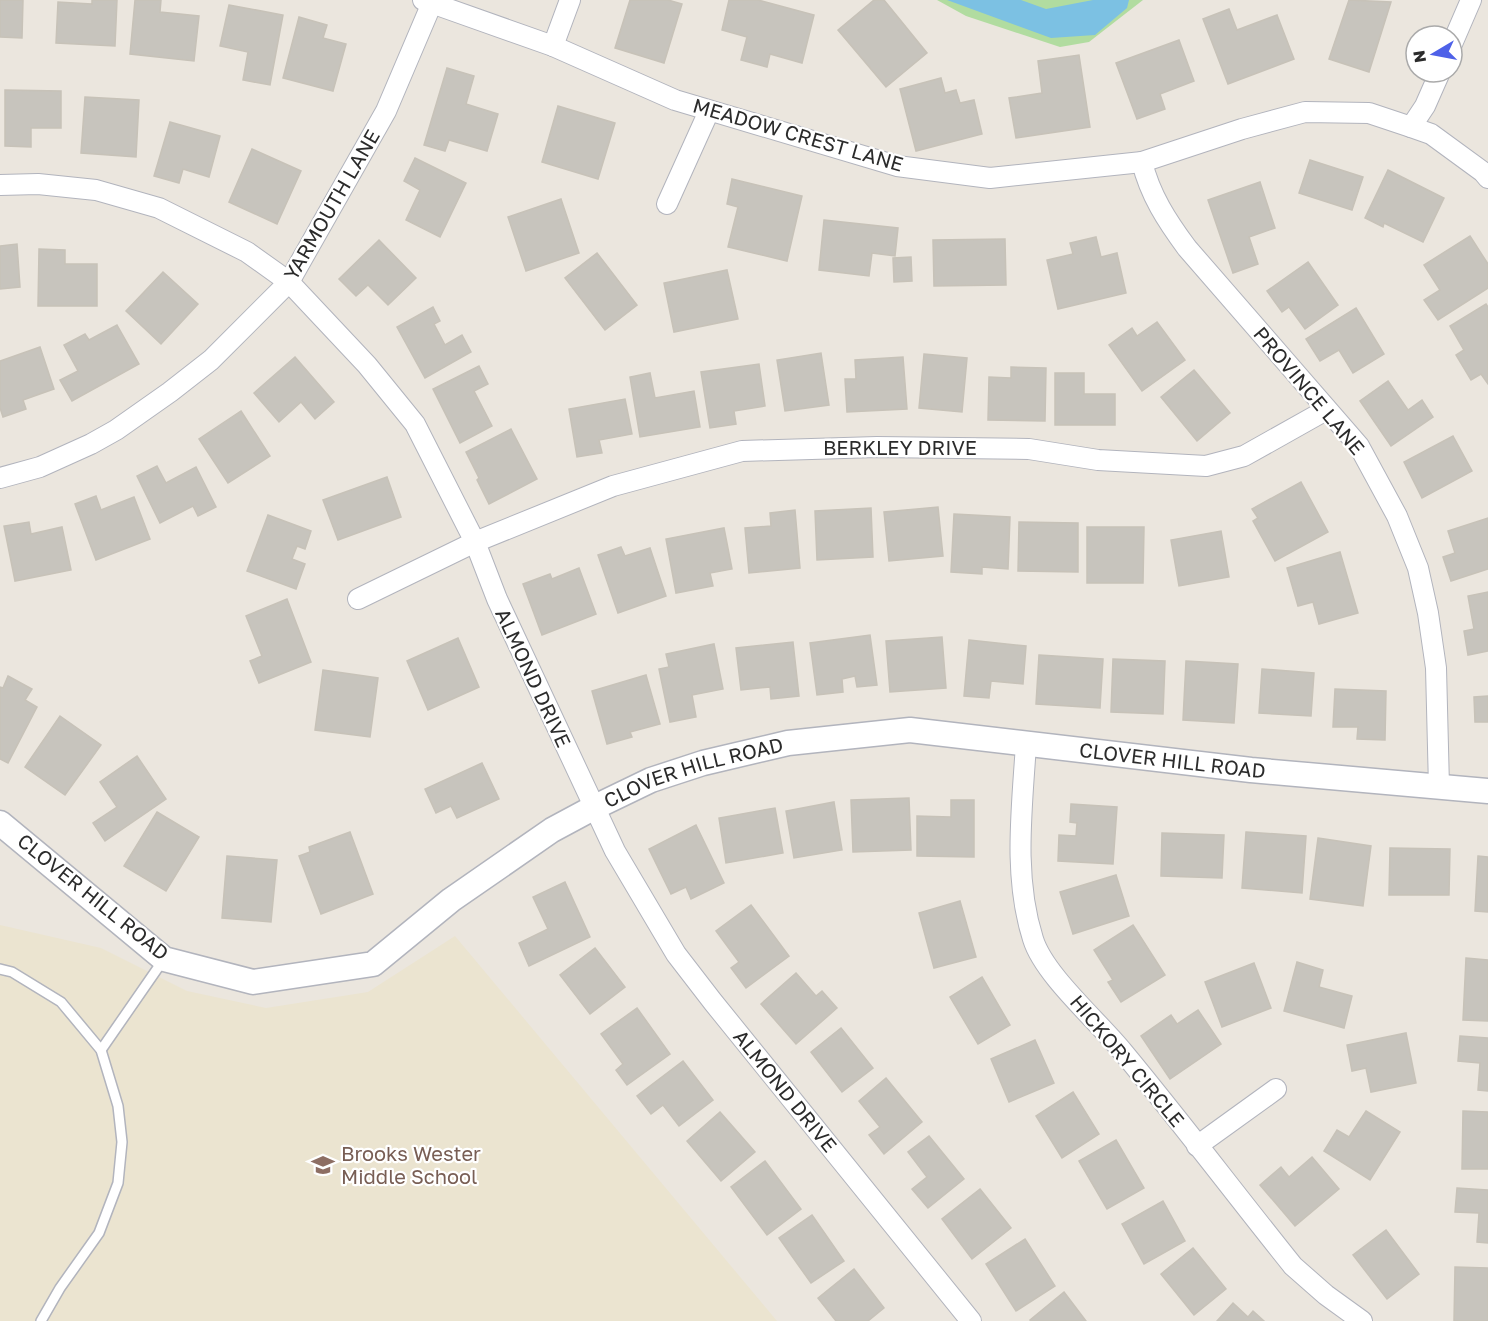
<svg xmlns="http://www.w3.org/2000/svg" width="1488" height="1321" viewBox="0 0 1488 1321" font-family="'Golos Text',sans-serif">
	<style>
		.education { fill: #ebe4d0 }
		.green { fill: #b1dca0 }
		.water { fill: #7cc1e3 }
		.building { fill: #c7c4bd; stroke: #c7c2b8; stroke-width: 1.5 }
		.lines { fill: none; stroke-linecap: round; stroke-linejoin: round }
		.service-casing { stroke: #b2b4bd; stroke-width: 12 }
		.minor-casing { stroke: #b2b4bd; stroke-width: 22 }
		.tertiary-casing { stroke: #b2b4bd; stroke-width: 27 }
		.service { stroke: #fff; stroke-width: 9 }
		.minor { stroke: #fff; stroke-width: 20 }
		.tertiary { stroke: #fff; stroke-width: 24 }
		.labels { text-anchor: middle; stroke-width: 4.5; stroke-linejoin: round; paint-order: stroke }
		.street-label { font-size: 20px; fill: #2b2b2b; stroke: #fff }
		.education-label { font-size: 20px; fill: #785e54; stroke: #fff; text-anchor: start }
	</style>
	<rect width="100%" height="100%" fill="#ebe6de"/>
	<polygon class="education" points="0,925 101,948 187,991 266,1008 368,992 455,936 777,1321 0,1321"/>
	<polygon class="green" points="937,0 1143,0 1089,42 1060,47 966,16"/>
	<polygon class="water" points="947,0 1021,0 1046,9 1093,0 1129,0 1127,8 1095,35 1051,38"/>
	<g class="building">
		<polygon points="0,0 23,0 22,38 0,37"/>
		<polygon points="92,0 117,0 115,46 56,43 58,2 92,4"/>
		<polygon points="135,0 161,0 160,12 199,16 194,61 130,54"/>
		<polygon points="630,0 668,0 682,4 664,63 615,48"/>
		<polygon points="729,0 758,0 814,15 802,63 770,54 767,67 741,60 747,37 722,30"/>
		<polygon points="874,0 884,0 927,53 886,87 838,30"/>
		<polygon points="1349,0 1391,2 1369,72 1329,59"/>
		<polygon points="229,5 283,15 270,85 243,80 248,52 220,46"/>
		<polygon points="1229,9 1237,30 1277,15 1294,59 1228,84 1203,19"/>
		<polygon points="299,17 327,25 323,38 346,44 333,91 283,78"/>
		<polygon points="1179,40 1194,81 1160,94 1165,109 1137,119 1116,63"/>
		<polygon points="1079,55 1090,127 1016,138 1009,98 1042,93 1038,61"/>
		<polygon points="447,68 474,76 466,104 498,114 487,151 449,140 445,151 424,145"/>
		<polygon points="941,78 945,93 956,90 960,103 974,100 982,134 916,151 900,89"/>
		<polygon points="5,90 61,91 61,128 31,128 31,147 5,146"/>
		<polygon points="85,97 139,100 136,157 81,153"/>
		<polygon points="558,106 615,123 598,179 542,162"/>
		<polygon points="170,122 220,136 209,177 183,169 179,183 154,176"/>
		<polygon points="252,149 301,171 277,224 229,202"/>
		<polygon points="415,158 466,183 440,237 406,220 420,190 404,181"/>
		<polygon points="1310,160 1363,177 1352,210 1299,193"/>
		<polygon points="1388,170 1444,198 1423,242 1384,223 1383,227 1365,218"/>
		<polygon points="732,179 802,196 787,261 728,247 738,207 727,204"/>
		<polygon points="1260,182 1275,228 1249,237 1258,264 1233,273 1208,200"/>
		<polygon points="561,199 579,253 526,271 508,217"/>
		<polygon points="824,220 898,228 895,256 872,253 869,276 819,270"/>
		<polygon points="1470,236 1488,264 1488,288 1438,320 1424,300 1440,290 1424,265"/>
		<polygon points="1096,237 1101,257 1117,253 1126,293 1058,309 1047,260 1073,254 1070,243"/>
		<polygon points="1005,239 1006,285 934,286 933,240"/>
		<polygon points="379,240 416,278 388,305 368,285 356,296 339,279"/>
		<polygon points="17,244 20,287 0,289 0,246"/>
		<polygon points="39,249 65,250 65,264 97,264 97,306 38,306"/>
		<polygon points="597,253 637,305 605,330 565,278"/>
		<polygon points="911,257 912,281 894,282 893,258"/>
		<polygon points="1308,262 1338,305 1305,329 1289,307 1282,312 1267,291"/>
		<polygon points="727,270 738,319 674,332 664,283"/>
		<polygon points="163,272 198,304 161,344 126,311"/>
		<polygon points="1486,304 1488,307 1488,384 1481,374 1471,380 1456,355 1464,350 1450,326"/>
		<polygon points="433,307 440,321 434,324 445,345 462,335 471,352 425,378 397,327"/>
		<polygon points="1356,308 1384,354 1353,373 1339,350 1320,361 1306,339"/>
		<polygon points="1157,322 1185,360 1142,391 1109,345 1132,328 1137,336"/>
		<polygon points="117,325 139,364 72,401 60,380 78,371 64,345 85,334 89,340"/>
		<polygon points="40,347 54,389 23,400 26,409 3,417 0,408 0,361"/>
		<polygon points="821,353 829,405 785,411 777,360"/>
		<polygon points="924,354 967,358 962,412 919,408"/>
		<polygon points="295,357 334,402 315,419 301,402 279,422 254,393"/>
		<polygon points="903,357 907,409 847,412 845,379 856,379 855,360"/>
		<polygon points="759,364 765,406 734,411 736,424 710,428 701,372"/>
		<polygon points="479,366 488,384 474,391 492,426 460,443 433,389"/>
		<polygon points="1011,367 1046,368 1045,421 988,420 989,377 1011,378"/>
		<polygon points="1194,370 1230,413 1197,441 1161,397"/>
		<polygon points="650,373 655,398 694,391 700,427 640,437 630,377"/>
		<polygon points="1055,373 1084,373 1084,394 1115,394 1115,425 1055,425"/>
		<polygon points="1388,381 1408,410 1422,400 1433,417 1391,446 1360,401"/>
		<polygon points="625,399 632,434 599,440 602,453 577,457 569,409"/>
		<polygon points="241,411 270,456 228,483 199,439"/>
		<polygon points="511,429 537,479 489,504 477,480 479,478 466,452"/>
		<polygon points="1453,436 1472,471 1422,498 1404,462"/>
		<polygon points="157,466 166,483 196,467 216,507 198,516 193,506 160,523 137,476"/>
		<polygon points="387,477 401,517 338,540 323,500"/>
		<polygon points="1301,482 1328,532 1275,561 1253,521 1258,518 1252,509"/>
		<polygon points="96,496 101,510 134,497 150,539 96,560 75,504"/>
		<polygon points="938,507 943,556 889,561 884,512"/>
		<polygon points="871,508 873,557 817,560 815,511"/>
		<polygon points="795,510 800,568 749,573 745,528 771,526 770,513"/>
		<polygon points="954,514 1010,517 1008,569 982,567 982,574 951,572"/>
		<polygon points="268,515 311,531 305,549 297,546 292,559 305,564 296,589 247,571"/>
		<polygon points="1488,518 1488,569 1451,581 1443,557 1455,553 1448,531"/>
		<polygon points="29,522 31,534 62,527 71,570 15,581 4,526"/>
		<polygon points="1019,522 1078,523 1078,572 1018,571"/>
		<polygon points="1087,527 1144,527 1143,583 1087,583"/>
		<polygon points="724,528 732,569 710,573 713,586 676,593 666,539"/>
		<polygon points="1221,531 1229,577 1179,586 1171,540"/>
		<polygon points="621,547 625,556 650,548 666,596 618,613 598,555"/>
		<polygon points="1340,552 1358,613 1319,624 1313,602 1298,606 1287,568"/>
		<polygon points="579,568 596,614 542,635 523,584 550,574 552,579"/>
		<polygon points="1488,592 1488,651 1468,655 1464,631 1474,629 1468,596"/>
		<polygon points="287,599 311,662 259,683 250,661 262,656 246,616"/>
		<polygon points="870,635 877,685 857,687 855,676 842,679 843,692 817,695 810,643"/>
		<polygon points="942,637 946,688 890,692 886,641"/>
		<polygon points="458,638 479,687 428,710 407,661"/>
		<polygon points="969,640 1026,646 1023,684 991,681 989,698 964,696"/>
		<polygon points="793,642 799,696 771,699 770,687 741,690 736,648"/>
		<polygon points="714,644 723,689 692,695 696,717 670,722 659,669 669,667 666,654"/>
		<polygon points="1039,655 1103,659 1100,708 1036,704"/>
		<polygon points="1113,659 1165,661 1163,714 1111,712"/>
		<polygon points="1186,661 1238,664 1234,723 1183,720"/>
		<polygon points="1262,669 1314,673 1311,716 1259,713"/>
		<polygon points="323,670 378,678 370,737 315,730"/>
		<polygon points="646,675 660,724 630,732 632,737 607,744 592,691"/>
		<polygon points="8,676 32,689 25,700 37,707 8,763 0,759 0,687 3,688"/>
		<polygon points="1335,689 1386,691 1385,740 1357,739 1358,727 1333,727"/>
		<polygon points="1488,696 1488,722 1475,722 1474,697"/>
		<polygon points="60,716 101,745 65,795 25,767"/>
		<polygon points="137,756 166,799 105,841 93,823 117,807 100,782"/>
		<polygon points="482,763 499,799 457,818 451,806 436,813 425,789"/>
		<polygon points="909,798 911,850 853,852 851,800"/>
		<polygon points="951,800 974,800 974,857 917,856 917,816 951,817"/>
		<polygon points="834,802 842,850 794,858 786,811"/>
		<polygon points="1071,804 1117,807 1113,864 1058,861 1059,835 1076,836 1077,823 1070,822"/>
		<polygon points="775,808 783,853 726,863 719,818"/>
		<polygon points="157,812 199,837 166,891 124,866"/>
		<polygon points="696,825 724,883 691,899 686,887 671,894 649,849"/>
		<polygon points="350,832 373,894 321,914 299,856 310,852 309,847"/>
		<polygon points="1246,832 1306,836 1302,893 1242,888"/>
		<polygon points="1162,833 1224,835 1222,878 1161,876"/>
		<polygon points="1318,838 1371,846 1363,906 1310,899"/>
		<polygon points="1390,848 1450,849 1449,895 1389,895"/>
		<polygon points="227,856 277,860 271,922 222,918"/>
		<polygon points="1478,856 1488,857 1488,912 1475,911"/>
		<polygon points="1116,875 1129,916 1073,934 1060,892"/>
		<polygon points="565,882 590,937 529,966 519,943 548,929 533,897"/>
		<polygon points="960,901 976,957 934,968 919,913"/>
		<polygon points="751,905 789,956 746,988 731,968 739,962 716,931"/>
		<polygon points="1133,925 1165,975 1121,1002 1108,982 1113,980 1094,950"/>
		<polygon points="595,948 625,987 590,1014 560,975"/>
		<polygon points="1466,958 1488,960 1488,1021 1463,1020"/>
		<polygon points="1297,962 1323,970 1319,987 1352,996 1344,1028 1284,1011"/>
		<polygon points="1254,963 1271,1008 1222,1027 1205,982"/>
		<polygon points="796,973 816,996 822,991 837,1008 796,1044 761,1004"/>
		<polygon points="982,977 1010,1025 978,1044 950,997"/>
		<polygon points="637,1008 670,1054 627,1085 616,1070 623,1064 601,1034"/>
		<polygon points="1198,1010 1221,1044 1170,1079 1141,1036 1171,1015 1177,1024"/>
		<polygon points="841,1028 873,1068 842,1092 811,1052"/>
		<polygon points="1406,1033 1416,1083 1371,1092 1366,1068 1352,1071 1347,1045"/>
		<polygon points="1460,1036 1488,1038 1488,1091 1478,1090 1480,1063 1458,1061"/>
		<polygon points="1035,1040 1054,1083 1009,1102 991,1059"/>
		<polygon points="683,1061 713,1100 679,1126 663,1105 651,1114 637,1096"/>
		<polygon points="886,1078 922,1122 884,1154 869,1135 880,1127 859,1101"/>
		<polygon points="1073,1092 1099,1134 1062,1158 1036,1116"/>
		<polygon points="1366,1111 1400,1132 1370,1180 1324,1151 1337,1130 1349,1137"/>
		<polygon points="1463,1111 1488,1112 1488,1169 1462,1169"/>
		<polygon points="720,1112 755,1152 721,1181 687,1141"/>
		<polygon points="929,1136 964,1179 928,1208 912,1189 927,1177 908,1152"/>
		<polygon points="1116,1140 1144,1188 1107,1209 1079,1161"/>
		<polygon points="1312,1157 1339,1189 1295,1226 1260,1185 1281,1167 1289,1177"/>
		<polygon points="765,1161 801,1209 767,1235 731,1187"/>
		<polygon points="1457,1188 1488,1190 1488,1243 1477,1242 1479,1213 1455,1212"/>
		<polygon points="980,1189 1011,1228 972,1259 942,1219"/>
		<polygon points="1163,1201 1185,1241 1144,1264 1122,1224"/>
		<polygon points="812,1215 844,1261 811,1283 779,1238"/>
		<polygon points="1386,1230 1419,1274 1387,1299 1353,1255"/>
		<polygon points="1025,1239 1055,1286 1016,1311 986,1264"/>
		<polygon points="1193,1248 1226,1289 1194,1315 1161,1274"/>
		<polygon points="1455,1267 1488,1268 1488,1321 1454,1321"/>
		<polygon points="854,1269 884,1308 868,1321 836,1321 818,1298"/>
		<polygon points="1064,1292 1086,1321 1031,1321 1030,1320"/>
		<polygon points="1233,1303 1248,1317 1253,1311 1264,1321 1217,1321"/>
	</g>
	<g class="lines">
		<g class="service-casing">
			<g id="service">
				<polyline points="0,969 12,972 61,1002 101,1050 118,1106 122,1142 118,1183 99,1233 60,1288 41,1321"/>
				<polyline points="101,1050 164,959"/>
			</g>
		</g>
		<g class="minor-casing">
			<g id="minor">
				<polyline points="423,0 553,46 675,100 897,166 990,178 1142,162 1242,129 1305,112 1369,113 1411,127 1431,134 1483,172 1488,178"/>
				<polyline points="1452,44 1471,0"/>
				<polyline points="553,46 570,0"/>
				<polyline points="1411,127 1425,106 1440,72"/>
				<path d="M1142,162C1150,195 1167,221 1187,248L1359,446L1397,516L1418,568L1428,613L1436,668L1439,787"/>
				<polyline points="0,185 38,184 96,190 159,208 247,252 289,282 367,365 415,424 475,542 497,599 615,851 676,954 713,1002 971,1321"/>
				<polyline points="667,204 709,111"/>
				<polyline points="0,478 40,467 91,444 116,430 170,392 211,360 289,282 386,111 432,3"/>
				<polyline points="358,599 475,542 613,486 742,451 877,447 1029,449 1098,460 1206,466 1244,456 1326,410"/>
				<path d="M1026,744C1022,809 1013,876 1033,939C1044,975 1098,1021 1123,1052C1181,1122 1236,1195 1293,1266L1326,1295L1362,1321"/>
				<polyline points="1197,1146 1276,1089"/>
			</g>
		</g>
		<g class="tertiary-casing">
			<g id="tertiary">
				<path id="s1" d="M0,823L164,959L253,982L373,964L451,900L552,830L593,808L651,780L703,763L788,743L910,730L1251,770L1488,791"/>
			</g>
		</g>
		<use href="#service" class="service"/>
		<use href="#minor" class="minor"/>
		<use href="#tertiary" class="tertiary"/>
	</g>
	<defs>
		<g id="school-bare" transform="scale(1.8)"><path d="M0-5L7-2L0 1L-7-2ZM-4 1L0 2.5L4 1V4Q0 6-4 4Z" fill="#8d6e63" stroke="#fff" stroke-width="2.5" paint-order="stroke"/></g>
	</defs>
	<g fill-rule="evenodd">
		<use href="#school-bare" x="323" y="1165"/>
	</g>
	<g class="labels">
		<g class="street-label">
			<text transform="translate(798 135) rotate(16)" y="7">MEADOW CREST LANE</text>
			<text transform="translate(332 205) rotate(-60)" y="7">YARMOUTH LANE</text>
			<text transform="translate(1309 391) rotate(50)" y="7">PROVINCE LANE</text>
			<text x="900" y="455">BERKLEY DRIVE</text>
			<text transform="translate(533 678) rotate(65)" y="7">ALMOND DRIVE</text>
			<text dy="7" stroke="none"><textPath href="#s1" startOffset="1290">CLOVER HILL ROAD</textPath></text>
			<text dy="7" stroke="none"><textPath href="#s1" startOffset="804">CLOVER HILL ROAD</textPath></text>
			<text transform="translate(93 897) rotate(39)" y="7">CLOVER HILL ROAD</text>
			<text transform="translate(1127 1061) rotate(50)" y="7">HICKORY CIRCLE</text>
			<text transform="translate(785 1091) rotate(51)" y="7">ALMOND DRIVE</text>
		</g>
		<g class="education-label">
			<text x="341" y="1161">Brooks Wester<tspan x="341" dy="23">Middle School</tspan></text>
		</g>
	</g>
	<g transform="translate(1434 54) rotate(260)"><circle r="28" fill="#ffffff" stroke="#aaaaaa" stroke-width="1.5"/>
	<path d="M0-4.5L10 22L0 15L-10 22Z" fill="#4e61e8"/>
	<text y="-9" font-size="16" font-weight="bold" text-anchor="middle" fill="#2b2b2b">N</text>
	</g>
</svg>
